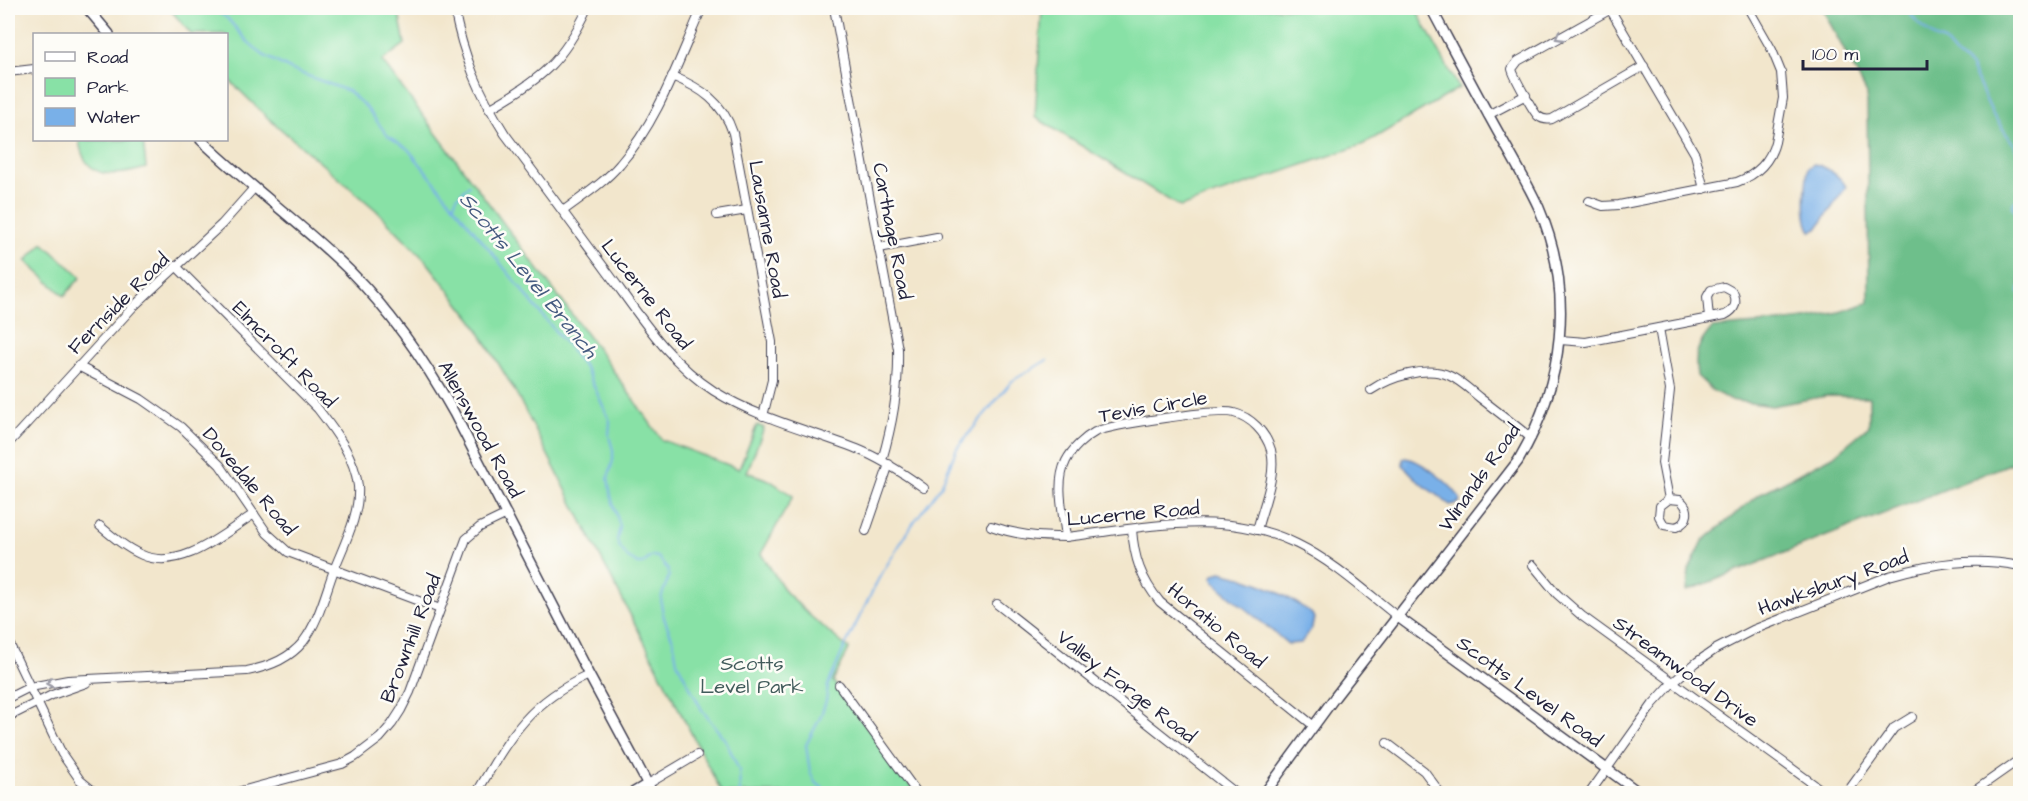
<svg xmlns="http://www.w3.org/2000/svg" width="2028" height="801" viewBox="0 0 2028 801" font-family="'Architects Daughter',sans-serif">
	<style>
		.green { fill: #88e1a6; stroke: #558270; stroke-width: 1.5 }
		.forest { fill: #6ebf8b; stroke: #487063; stroke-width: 1.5 }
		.water { fill: #79b0e8; stroke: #4e6992; stroke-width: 1.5 }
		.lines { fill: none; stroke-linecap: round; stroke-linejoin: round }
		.stream { stroke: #79b0e8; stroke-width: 2 }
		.minor-casing { stroke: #413f51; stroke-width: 10 }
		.tertiary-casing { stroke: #413f51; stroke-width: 12 }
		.minor { stroke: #fff; stroke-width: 8 }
		.tertiary { stroke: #fff; stroke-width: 9 }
		.oneway { stroke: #9c9ca7 }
		.labels { text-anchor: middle; stroke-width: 5; stroke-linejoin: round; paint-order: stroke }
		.street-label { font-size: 20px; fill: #22223b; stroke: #fdfcf7 }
		.park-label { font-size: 20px; fill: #415b5b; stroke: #fdfcf7 }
		.water-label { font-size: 21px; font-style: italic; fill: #455b80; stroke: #fdfcf7 }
	</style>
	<rect width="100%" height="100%" fill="#fdfcf7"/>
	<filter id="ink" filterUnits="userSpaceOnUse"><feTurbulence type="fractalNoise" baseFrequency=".0167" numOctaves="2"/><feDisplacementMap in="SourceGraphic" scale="12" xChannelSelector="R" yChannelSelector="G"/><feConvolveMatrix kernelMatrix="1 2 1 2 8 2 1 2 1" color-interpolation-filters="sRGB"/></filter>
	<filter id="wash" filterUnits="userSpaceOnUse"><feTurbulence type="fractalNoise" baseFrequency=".008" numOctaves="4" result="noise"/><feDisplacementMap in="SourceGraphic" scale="24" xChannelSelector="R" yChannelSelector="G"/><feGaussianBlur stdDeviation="1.35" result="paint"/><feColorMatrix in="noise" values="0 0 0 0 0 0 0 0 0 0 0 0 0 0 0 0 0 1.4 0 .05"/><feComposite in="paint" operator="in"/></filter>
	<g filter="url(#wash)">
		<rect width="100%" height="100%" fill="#f2e6cc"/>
		<g class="green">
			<polygon points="169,8 398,8 405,44 382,61 600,352 662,440 739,469 757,425 764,428 747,472 769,480 793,496 761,554 786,592 808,614 849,649 833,681 916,793 722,793 515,391 473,321 427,262 376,210 269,119 227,78 226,34 191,34"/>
			<polygon points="1042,8 1415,8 1459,88 1364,144 1180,207 1035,117"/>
			<path d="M79,140H143L146,168C115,177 84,181 79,140Z"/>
			<polygon points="43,243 81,277 64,296 26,261"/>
		</g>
		<path class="forest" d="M1822,8H2020V460L1687,591L1689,570L1703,541L1758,495L1833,456L1869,426V397L1826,396L1772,406L1730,400L1713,391L1697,376C1694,354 1697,345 1712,328C1765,322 1819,323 1869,302L1867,94Z"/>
		<g class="water">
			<path d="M1814,164C1825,166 1841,176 1846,187L1817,229L1811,231C1802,219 1806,183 1808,168Z"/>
			<path d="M1405,458C1420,459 1454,486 1460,499L1459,503L1450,505L1419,482L1403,465V459Z"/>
			<path d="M1221,572C1255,579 1285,593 1312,614L1314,618L1312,628L1301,643L1288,644L1218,586L1212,578L1215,574Z"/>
		</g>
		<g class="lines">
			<g class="stream">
				<polyline points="211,8 227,18 247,41 263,55 292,70 348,91 366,107 388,136 408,149 586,369 610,421 609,436 613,450 613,460 608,478 611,496 620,527 617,540 619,546 628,558 638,564 642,564 652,556 658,557 668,570 669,576 662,595 661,604 664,618 673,640 677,662 702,710 726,741 739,770 740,794"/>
				<polyline points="1905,8 1919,24 1934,37 1944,41 1955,54 1971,67 1993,115 2020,153"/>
				<path d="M2020,199L2014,202C2011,208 2015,211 2020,214"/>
				<polyline points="453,206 457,197 469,185"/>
				<polyline points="2020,287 2019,292 2020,293"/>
				<polyline points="831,794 815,782 810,772 806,745 820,718 826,701 828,685 846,644 880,576 914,522 941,486 957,448 1012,381 1047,360"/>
			</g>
		</g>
	</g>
	<g filter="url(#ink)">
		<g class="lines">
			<g class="minor-casing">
				<g id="minor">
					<path d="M454,8C463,56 479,93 505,134C539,179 572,224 606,270C638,313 667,361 714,391C759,419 809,430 857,449C882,459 903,473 924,488"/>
					<path d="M834,8L898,349C899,388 893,423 882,460"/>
					<path d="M1613,8L1518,61L1512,69C1513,75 1534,113 1538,116C1543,120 1547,120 1552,119L1644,66"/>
					<polyline points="1610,9 1695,154 1704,189"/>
					<polyline points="8,72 34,69"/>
					<path d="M672,76C701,88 723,102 733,133L772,342V380L763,416"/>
					<path d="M489,109C540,80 563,62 588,8"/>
					<polyline points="1488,115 1526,95"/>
					<path d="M1589,201L1603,206L1619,205L1737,182C1756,175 1770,162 1775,142L1783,98L1781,72L1772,50L1748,8"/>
					<path d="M563,211C583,196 604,183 620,164C659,120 678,61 702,8"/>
					<polyline points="717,215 747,210"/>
					<polyline points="879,248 937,237"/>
					<path d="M1659,328L1670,390L1662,463L1669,499L1660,506L1659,516L1664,525L1676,527C1689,522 1691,509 1680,500L1669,499"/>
					<path d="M1560,340L1586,342L1725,315C1735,310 1738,303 1733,292L1724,287L1711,290L1707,297L1709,318"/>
					<polyline points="78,366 141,399 181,427 220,465 267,533 288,552 440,609"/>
					<path d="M1371,390C1390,377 1427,365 1450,376C1461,381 1470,390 1480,398C1497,411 1514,424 1531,438"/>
					<polyline points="8,444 133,307 222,224 254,188"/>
					<path d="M100,526C113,537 126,548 142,555C181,572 224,533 254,514"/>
					<path d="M991,526C1016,535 1039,537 1066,537C1143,528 1224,508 1297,544C1334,562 1366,592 1398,617"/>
					<path d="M1132,529C1134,558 1141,579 1160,602L1314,726"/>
					<polyline points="866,531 889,464"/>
					<path d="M1066,537C1063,512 1055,483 1066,461C1072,449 1084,438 1095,432C1110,425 1219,408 1234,413C1251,417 1266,433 1271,450C1277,475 1263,506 1257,530"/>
					<polyline points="1533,565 1557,594 1582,616 1827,794"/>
					<polyline points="997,604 1237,794"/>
					<polyline points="8,641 62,754 80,780 97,794"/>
					<polyline points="839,685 918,794"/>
					<path d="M8,698L30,687L68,680L247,671C268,667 289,659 303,642C319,621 325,594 334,570C344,544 360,515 358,486C355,457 335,431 318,409L176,266"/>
					<polyline points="8,717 52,695 86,683"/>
					<polyline points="1387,743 1424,771 1441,794"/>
					<polyline points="648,784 697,755"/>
					<polyline points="230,794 342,764 355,757 380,738 392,724 401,710 410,692 466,539 480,527 507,514"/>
					<path d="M476,794C509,738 527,703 589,675"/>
					<path d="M1589,794L1653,704L1673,682L1697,662L1716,649L1753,630L1889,576C1933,563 1975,557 2020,566"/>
					<polyline points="1846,794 1894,728 1912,717"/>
					<polyline points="1970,794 2020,759"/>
				</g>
			</g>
			<g class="tertiary-casing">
				<g id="tertiary">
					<polyline points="87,8 109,34"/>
					<path d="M201,140C248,185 302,224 349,270C391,312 425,361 454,413L589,675L653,794"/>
					<polyline points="1398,617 1641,794"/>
					<polyline points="631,794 648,784"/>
					<path d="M1264,794L1335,697L1518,461C1564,384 1575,292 1539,208C1527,182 1512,157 1498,132C1475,91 1453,49 1431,8"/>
				</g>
			</g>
			<use href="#minor" class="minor"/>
			<use href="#tertiary" class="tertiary"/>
		</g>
		<defs><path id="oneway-chevron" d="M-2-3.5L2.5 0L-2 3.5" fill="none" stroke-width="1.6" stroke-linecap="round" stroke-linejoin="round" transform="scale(1.5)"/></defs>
		<g class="oneway">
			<use href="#oneway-chevron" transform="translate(1559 37) rotate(150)"/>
			<use href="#oneway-chevron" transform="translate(50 683) rotate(171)"/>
		</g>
	</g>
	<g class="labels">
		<g class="street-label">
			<text transform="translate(768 229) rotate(80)" y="7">Lausanne Road</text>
			<text transform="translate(893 231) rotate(79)" y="7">Carthage Road</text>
			<text transform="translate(647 294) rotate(52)" y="7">Lucerne Road</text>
			<text transform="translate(118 303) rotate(-45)" y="7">Fernside Road</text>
			<text transform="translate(285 354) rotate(46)" y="7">Elmcroft Road</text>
			<text transform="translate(1153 406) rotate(-10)" y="7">Tevis Circle</text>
			<text transform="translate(481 429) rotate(61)" y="7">Allenswood Road</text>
			<text transform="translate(1479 477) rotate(-55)" y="7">Winands Road</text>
			<text transform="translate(250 481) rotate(50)" y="7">Dovedale Road</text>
			<text transform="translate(1133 513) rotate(-5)" y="7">Lucerne Road</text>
			<text transform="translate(1833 582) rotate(-20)" y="7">Hawksbury Road</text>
			<text transform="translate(1217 625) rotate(40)" y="7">Horatio Road</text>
			<text transform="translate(410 638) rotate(-69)" y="7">Brownhill Road</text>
			<text transform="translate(1686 671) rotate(36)" y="7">Streamwood Drive</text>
			<text transform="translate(1127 686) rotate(38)" y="7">Valley Forge Road</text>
			<text transform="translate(1530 691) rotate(36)" y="7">Scotts Level Road</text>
		</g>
		<g class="park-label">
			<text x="752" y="670">Scotts<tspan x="752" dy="23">Level Park</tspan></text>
		</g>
		<g class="water-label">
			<text transform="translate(529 275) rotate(51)" y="7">Scotts Level Branch</text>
		</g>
	</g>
	<rect width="2028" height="801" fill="none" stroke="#fdfcf7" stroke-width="30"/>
	<rect x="33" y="33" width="195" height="108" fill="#fdfcf7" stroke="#a5a5ac" stroke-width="1.5"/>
	<rect x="45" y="52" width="30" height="9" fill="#ffffff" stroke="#a5a5ac" stroke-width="1.5"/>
	<text x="87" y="63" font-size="18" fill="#22223b">Road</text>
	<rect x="45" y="78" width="30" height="18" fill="#88e1a6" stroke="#a5a5ac" stroke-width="1.5"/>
	<text x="87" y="93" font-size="18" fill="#22223b">Park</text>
	<rect x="45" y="108" width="30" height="18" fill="#79b0e8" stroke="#a5a5ac" stroke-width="1.5"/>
	<text x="87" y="123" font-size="18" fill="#22223b">Water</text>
	<path d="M1803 60v9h124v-9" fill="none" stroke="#22223b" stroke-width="3"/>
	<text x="1812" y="60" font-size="18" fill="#22223b" stroke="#fdfcf7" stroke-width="4.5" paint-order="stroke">100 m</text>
</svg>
